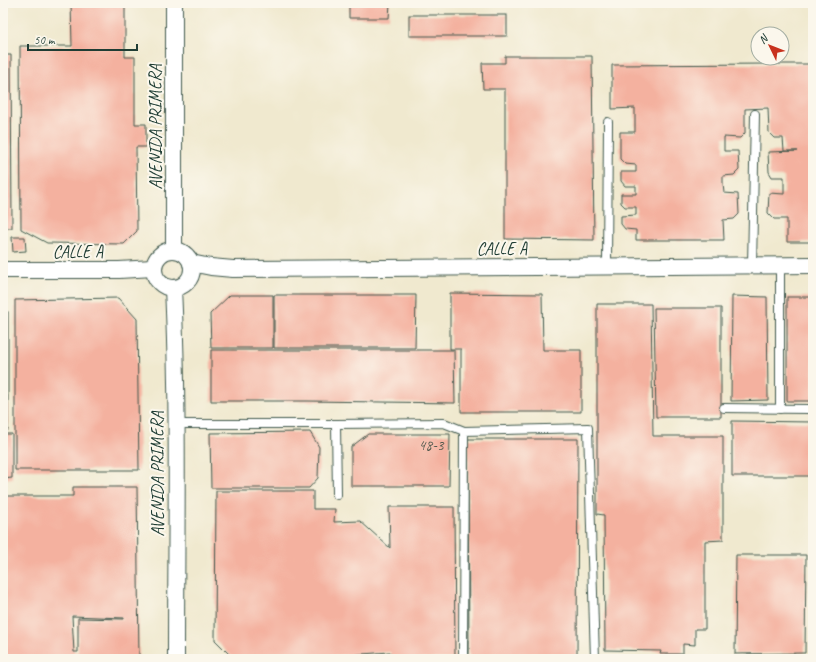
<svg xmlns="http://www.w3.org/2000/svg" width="816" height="662" viewBox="0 0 816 662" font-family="Caveat,sans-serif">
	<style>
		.building { fill: #f4b19f; fill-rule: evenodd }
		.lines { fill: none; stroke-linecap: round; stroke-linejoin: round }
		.service-casing { stroke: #3e574b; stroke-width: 10 }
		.minor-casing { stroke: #3e574b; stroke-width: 18 }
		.service { stroke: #fff; stroke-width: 8 }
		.minor { stroke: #fff; stroke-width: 16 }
		.labels { text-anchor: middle; stroke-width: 4; stroke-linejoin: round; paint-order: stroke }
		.number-label { font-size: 15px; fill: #545a4f }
		.street-label { font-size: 17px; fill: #1f3d34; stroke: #fbf7ec }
	</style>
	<rect width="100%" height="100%" fill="#fbf7ec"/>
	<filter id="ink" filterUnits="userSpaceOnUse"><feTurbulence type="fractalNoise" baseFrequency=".025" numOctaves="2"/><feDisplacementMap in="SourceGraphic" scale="8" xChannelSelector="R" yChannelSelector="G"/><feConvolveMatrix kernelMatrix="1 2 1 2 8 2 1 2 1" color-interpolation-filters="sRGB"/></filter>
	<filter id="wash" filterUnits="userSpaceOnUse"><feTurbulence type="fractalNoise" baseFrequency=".012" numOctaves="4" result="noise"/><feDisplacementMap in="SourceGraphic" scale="16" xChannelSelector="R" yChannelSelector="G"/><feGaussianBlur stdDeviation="0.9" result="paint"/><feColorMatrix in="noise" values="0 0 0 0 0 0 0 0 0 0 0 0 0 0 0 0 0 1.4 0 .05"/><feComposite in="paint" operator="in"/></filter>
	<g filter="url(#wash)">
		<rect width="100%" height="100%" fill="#f0e9cf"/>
		<g id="blocks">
			<g class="building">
				<polygon points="71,3 125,3 125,57 135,57 135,124 146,124 146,147 136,147 137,231 124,244 47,243 21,229 20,46 72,46"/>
				<polygon points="349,3 390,3 389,18 349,18"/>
				<rect x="409" y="15" width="98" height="21"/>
				<polygon points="3,55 11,55 12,228 3,228"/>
				<polygon points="505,56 592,56 594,240 505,239 505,89 483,89 482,63 505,63"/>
				<polygon points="768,64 813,64 813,242 787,242 787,219 774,219 768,213 769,193 784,194 784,177 772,177 769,172 768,152 798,151 784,151 783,138 774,138 769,133 768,108 745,109 745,133 740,138 724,137 724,151 738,151 739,170 734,175 723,176 723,184 724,193 738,194 739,214 734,219 723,220 724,240 636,240 636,230 625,229 621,224 621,216 636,215 636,207 625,207 621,203 621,194 636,194 636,186 625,186 621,181 621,172 636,172 636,165 625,164 620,159 620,132 635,132 635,108 612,109 612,65"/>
				<polygon points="12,237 25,237 26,251 13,252"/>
				<polygon points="450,293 542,294 543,350 581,350 581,412 461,412 461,349 450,349"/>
				<polygon points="230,295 273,295 273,348 211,348 210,314"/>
				<polygon points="274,295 416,295 415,348 274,348"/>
				<polygon points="732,296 767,297 768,400 731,401"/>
				<rect x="787" y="297" width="26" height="104"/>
				<polygon points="118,298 137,319 139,470 15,470 15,300"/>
				<polygon points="597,304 651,304 653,436 723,436 723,540 705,541 705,629 695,629 695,645 683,644 683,654 660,654 661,651 605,650 604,515 597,514"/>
				<polygon points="654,308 721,308 721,417 656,417"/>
				<rect x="3" y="312" width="5" height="118"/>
				<polygon points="211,350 454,350 455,403 308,401 211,401"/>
				<polygon points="732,421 813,422 813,476 732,476"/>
				<polygon points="310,432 319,447 318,478 309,488 211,488 210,433"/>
				<polygon points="3,434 12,434 12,478 3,479"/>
				<polygon points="368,434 450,434 449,486 351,486 351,447"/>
				<polygon points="468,439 578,439 577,658 469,658"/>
				<path d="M73,487H137L139,659H3V496H73ZM72,616L124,618V619L78,618V652H74Z"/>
				<polygon points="216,491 313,491 313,509 335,509 334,522 360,521 390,548 389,507 454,507 455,659 391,659 390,652 334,656 334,659 234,659 215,640"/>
				<polygon points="736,555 806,555 805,653 735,654"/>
			</g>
		</g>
	</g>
	<g filter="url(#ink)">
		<use href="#blocks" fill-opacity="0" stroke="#3e574b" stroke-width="1"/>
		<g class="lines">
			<g class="service-casing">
				<g id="service">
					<polyline points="752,266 755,114"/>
					<polyline points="607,267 608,122"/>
					<polyline points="724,408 809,409"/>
					<polyline points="780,409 780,265"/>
					<polyline points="176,424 336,424 444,423 464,431"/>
					<polyline points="336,424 337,495"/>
					<polyline points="463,659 464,431 588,428 595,659"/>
				</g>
			</g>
			<g class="minor-casing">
				<g id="minor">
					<polyline points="174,3 174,250"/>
					<circle cx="173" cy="269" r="19"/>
					<polyline points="191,263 211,267 233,269 813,265"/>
					<polyline points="3,270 119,270 153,268"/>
					<path d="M173,288C179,412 176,536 176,659"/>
				</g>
			</g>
			<use href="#service" class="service"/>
			<use href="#minor" class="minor"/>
		</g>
	</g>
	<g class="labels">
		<g class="number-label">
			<text x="431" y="450">48-3</text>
		</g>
		<g class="street-label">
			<text transform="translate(155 127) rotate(-90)" y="6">AVENIDA PRIMERA</text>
			<text x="502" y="254">CALLE A</text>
			<text x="78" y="257">CALLE A</text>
			<text transform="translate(157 474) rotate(-90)" y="6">AVENIDA PRIMERA</text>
		</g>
	</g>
	<rect width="816" height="662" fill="none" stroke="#fbf7ec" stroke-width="16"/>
	<g transform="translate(770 46) rotate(313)"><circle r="19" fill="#fbf7ec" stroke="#a3ada2"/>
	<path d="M0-3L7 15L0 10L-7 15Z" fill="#c8321e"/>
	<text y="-6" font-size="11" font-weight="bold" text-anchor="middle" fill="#1f3d34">N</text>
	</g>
	<path d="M28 44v6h109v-6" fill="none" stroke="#1f3d34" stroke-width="2"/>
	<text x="34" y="44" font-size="12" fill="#1f3d34" stroke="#fbf7ec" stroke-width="3" paint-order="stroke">50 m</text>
</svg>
